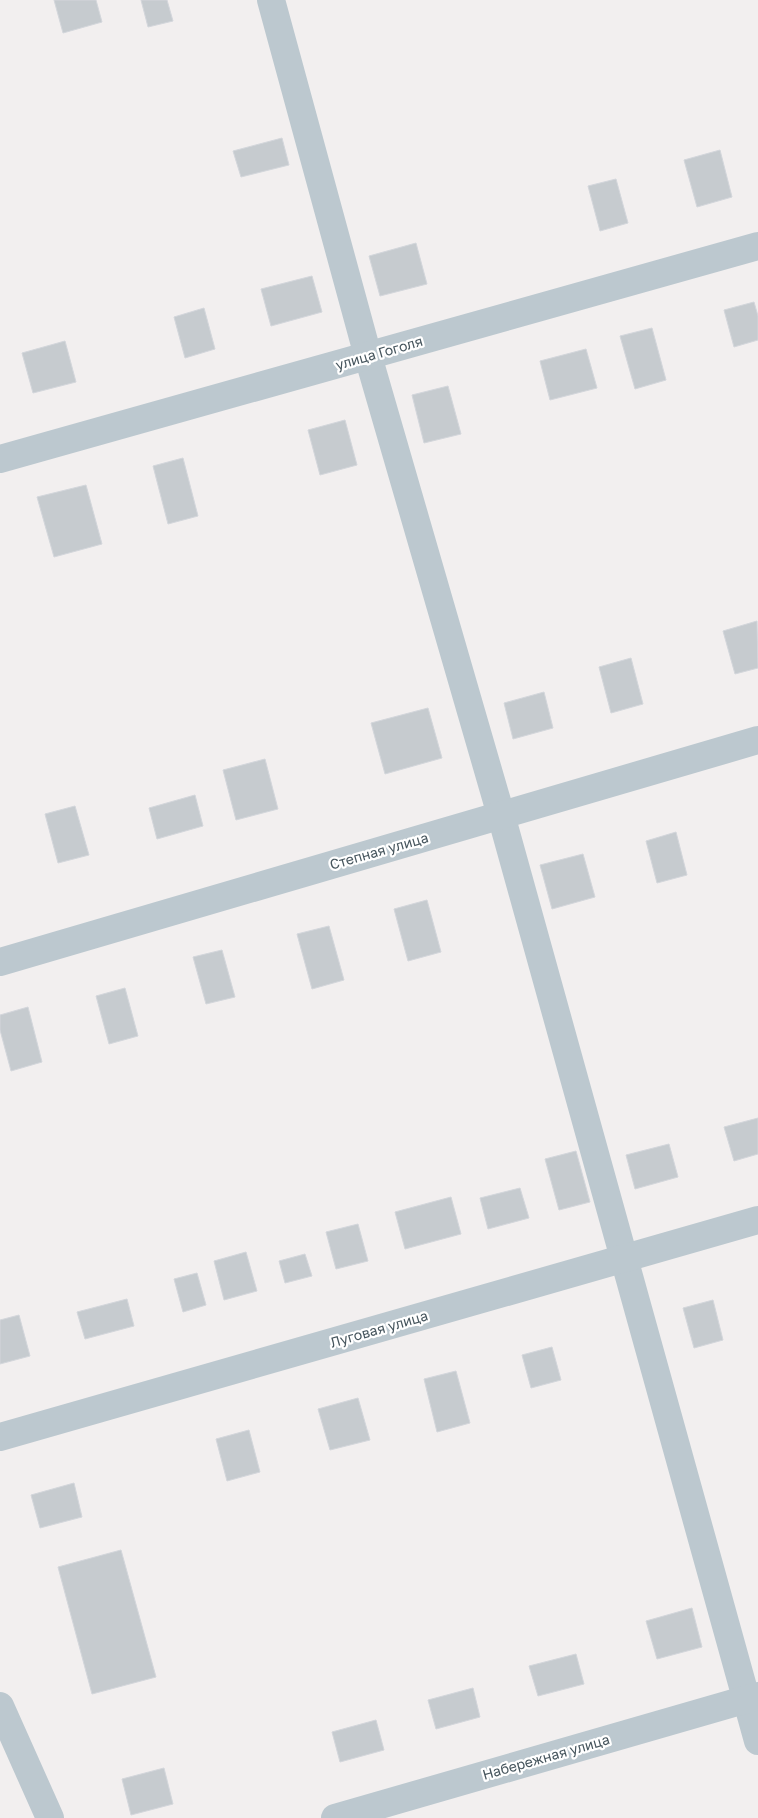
<svg xmlns="http://www.w3.org/2000/svg" width="758" height="1818" viewBox="0 0 758 1818" font-family="'Golos Text',sans-serif">
	<style>
		.building { fill: #c6cbcf; stroke: #d3d6db }
		.lines { fill: none; stroke-linecap: round; stroke-linejoin: round }
		.minor { stroke: #bcc8cf; stroke-width: 28 }
		.labels { text-anchor: middle; stroke-width: 4.5; stroke-linejoin: round; paint-order: stroke }
		.street-label { font-size: 14px; fill: #46555d; stroke: #fff }
	</style>
	<rect width="100%" height="100%" fill="#f2efef"/>
	<g class="building">
		<polygon points="54,0 96,0 102,22 63,33"/>
		<polygon points="141,0 167,0 173,21 148,27"/>
		<polygon points="282,138 289,165 241,177 233,151"/>
		<polygon points="720,150 732,197 697,207 684,160"/>
		<polygon points="616,179 628,223 600,231 588,186"/>
		<polygon points="416,243 427,284 380,296 369,256"/>
		<polygon points="312,276 322,312 271,326 261,289"/>
		<polygon points="754,302 758,316 758,340 734,347 724,310"/>
		<polygon points="204,308 215,349 185,358 174,317"/>
		<polygon points="652,328 666,380 635,389 620,336"/>
		<polygon points="65,341 76,382 33,393 22,353"/>
		<polygon points="586,349 597,388 550,400 540,361"/>
		<polygon points="448,386 461,434 424,443 412,395"/>
		<polygon points="345,420 357,465 320,475 308,430"/>
		<polygon points="183,458 198,516 168,524 153,466"/>
		<polygon points="86,485 102,544 54,557 37,497"/>
		<polygon points="757,621 758,668 735,674 723,631"/>
		<polygon points="631,658 643,704 611,713 599,667"/>
		<polygon points="544,692 553,728 513,739 504,703"/>
		<polygon points="428,708 442,758 385,774 371,723"/>
		<polygon points="265,759 278,809 236,820 223,770"/>
		<polygon points="195,795 203,826 157,839 149,808"/>
		<polygon points="75,806 89,855 58,863 45,814"/>
		<polygon points="676,832 687,875 657,883 646,841"/>
		<polygon points="583,854 595,897 552,909 540,865"/>
		<polygon points="427,900 441,952 408,961 394,909"/>
		<polygon points="329,926 344,980 312,989 297,934"/>
		<polygon points="222,950 235,997 206,1004 193,957"/>
		<polygon points="125,988 138,1036 109,1044 96,996"/>
		<polygon points="28,1007 42,1062 11,1071 0,1030 0,1015"/>
		<polygon points="758,1118 758,1154 734,1161 724,1127"/>
		<polygon points="669,1144 678,1177 635,1189 626,1155"/>
		<polygon points="576,1151 590,1202 559,1210 545,1159"/>
		<polygon points="520,1188 529,1218 488,1229 480,1198"/>
		<polygon points="451,1197 461,1234 405,1249 395,1212"/>
		<polygon points="358,1224 368,1261 336,1269 326,1232"/>
		<polygon points="246,1252 257,1291 224,1300 214,1261"/>
		<polygon points="305,1254 312,1276 285,1283 279,1261"/>
		<polygon points="197,1273 206,1305 183,1312 174,1279"/>
		<polygon points="127,1299 134,1326 85,1339 77,1312"/>
		<polygon points="713,1300 723,1340 694,1348 683,1308"/>
		<polygon points="19,1315 30,1356 0,1364 0,1320"/>
		<polygon points="552,1347 561,1380 531,1388 522,1355"/>
		<polygon points="456,1371 470,1423 437,1432 424,1379"/>
		<polygon points="358,1398 370,1440 330,1450 318,1409"/>
		<polygon points="249,1430 260,1472 227,1481 216,1439"/>
		<polygon points="74,1483 82,1517 40,1528 31,1495"/>
		<polygon points="121,1550 156,1677 92,1694 58,1567"/>
		<polygon points="692,1608 702,1647 657,1659 646,1621"/>
		<polygon points="576,1654 584,1684 538,1696 529,1666"/>
		<polygon points="473,1688 480,1717 436,1729 428,1700"/>
		<polygon points="376,1720 384,1750 340,1762 332,1732"/>
		<polygon points="164,1768 173,1804 131,1815 122,1779"/>
	</g>
	<g class="lines">
		<g class="minor">
			<polyline points="271,0 368,356 501,815 758,1741"/>
			<polyline points="0,459 758,246"/>
			<polyline points="0,962 758,740"/>
			<polyline points="0,1437 758,1220"/>
			<polyline points="0,1706 50,1818"/>
			<polyline points="335,1818 758,1696"/>
		</g>
	</g>
	<g class="labels">
		<g class="street-label">
			<text transform="translate(379 353) rotate(-16)" y="5">улица Гоголя</text>
			<text transform="translate(379 851) rotate(-16)" y="5">Степная улица</text>
			<text transform="translate(379 1329) rotate(-16)" y="5">Луговая улица</text>
			<text transform="translate(546 1757) rotate(-16)" y="5">Набережная улица</text>
		</g>
	</g>
</svg>
